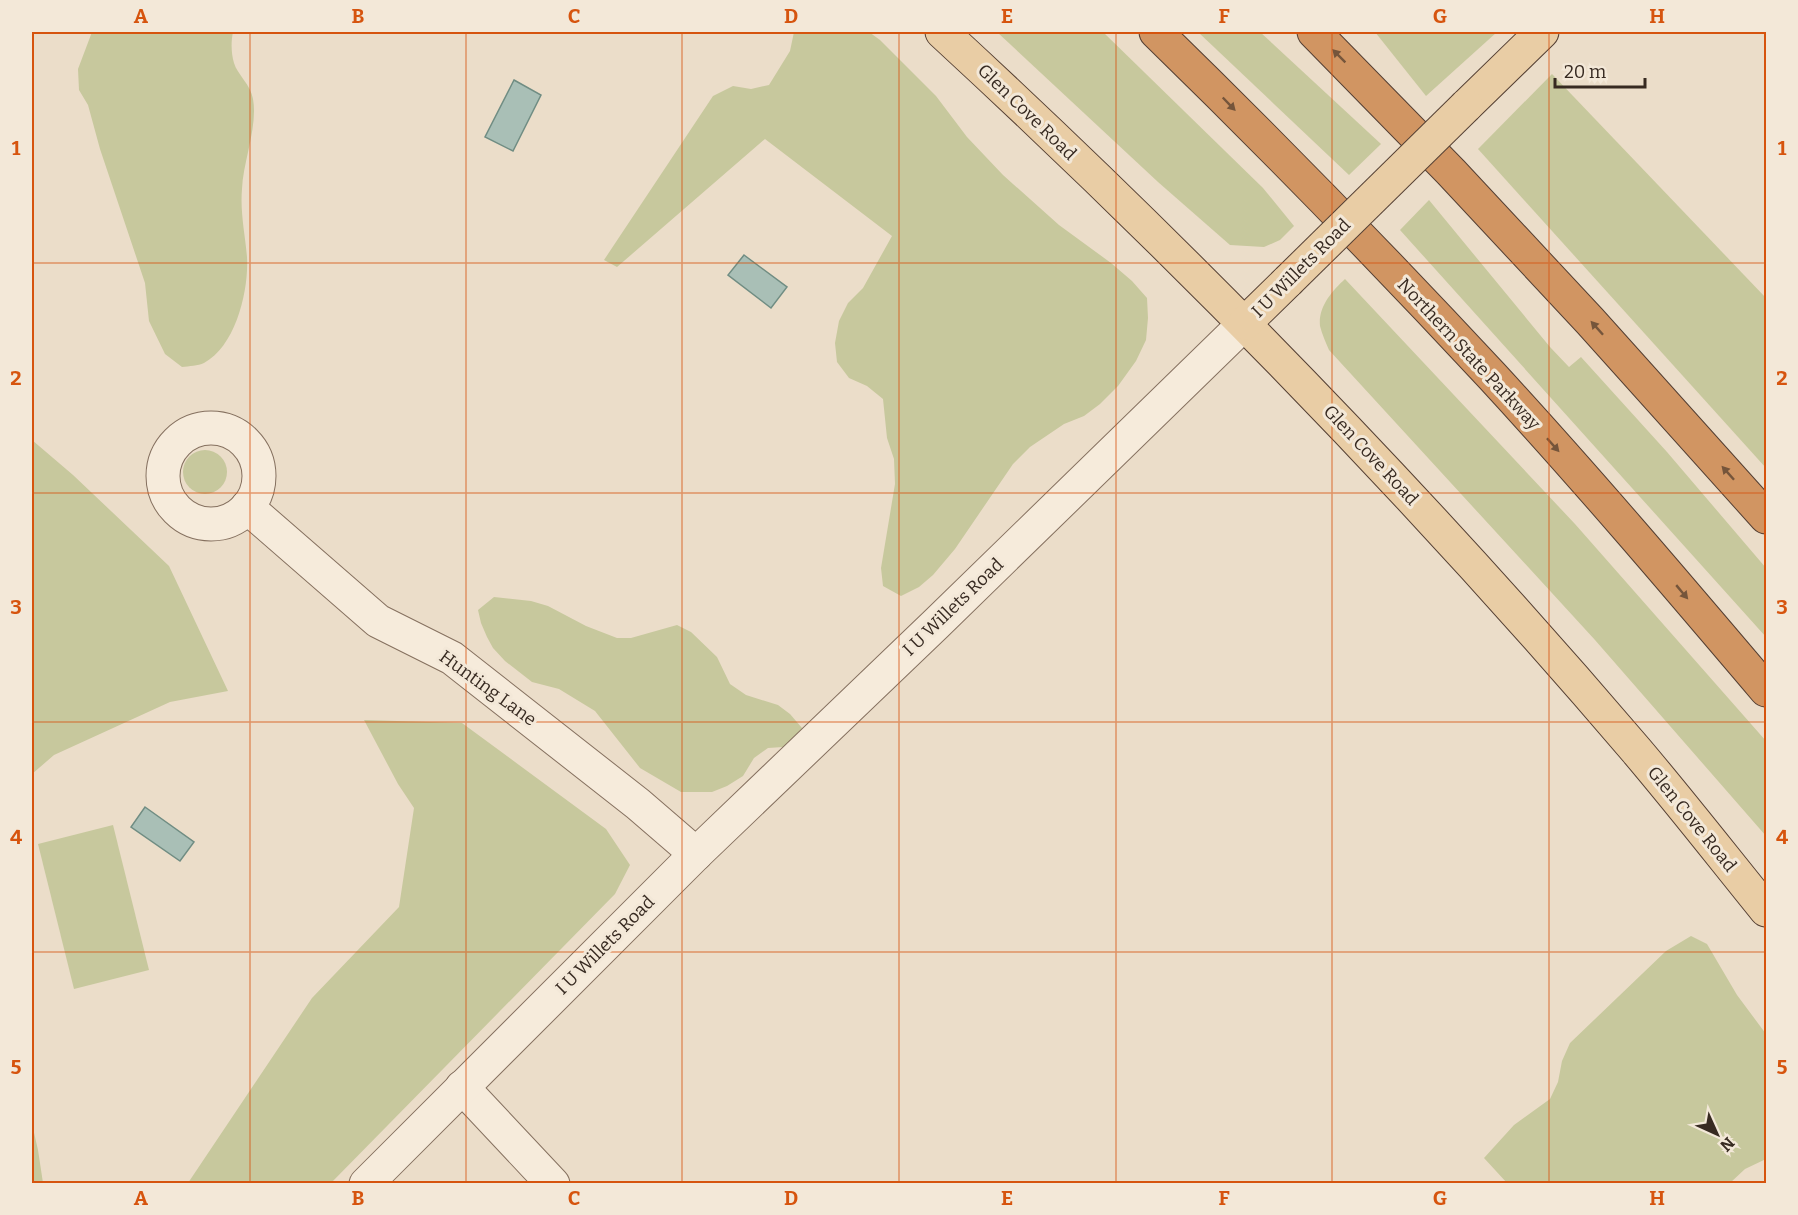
<svg xmlns="http://www.w3.org/2000/svg" width="1798" height="1215" viewBox="0 0 1798 1215" font-family="Bitter,serif">
	<style>
		.green { fill: #c7c89d }
		.water { fill: #a9bfb6; stroke: #708d83; stroke-width: 1.5 }
		.lines { fill: none; stroke-linecap: round; stroke-linejoin: round }
		.minor-casing { stroke: #85705f; stroke-width: 35 }
		.major-casing { stroke: #543f33; stroke-width: 35 }
		.highway-casing { stroke: #543f33; stroke-width: 35 }
		.minor { stroke: #f6ebdb; stroke-width: 33 }
		.major { stroke: #e9cda5; stroke-width: 33 }
		.highway { stroke: #d19562; stroke-width: 33 }
		.major-bridge-casing { stroke: #543f33; stroke-width: 35; stroke-linecap: butt }
		.major-bridge { stroke: #e9cda5; stroke-width: 33 }
		.oneway { fill: #75553b }
		.grid { fill: none; stroke: #d6540e; stroke-width: 1.5; stroke-opacity: 0.55 }
		.labels { text-anchor: middle; stroke-width: 6; stroke-linejoin: round; paint-order: stroke }
		.street-label { font-size: 18px; fill: #372a21; stroke: #f3e8d8 }
		.neatline { fill: none; stroke: #d6540e; stroke-width: 2 }
		.grid-label { font-size: 20px; text-anchor: middle; font-weight: bold; fill: #d6540e }
	</style>
	<rect width="100%" height="100%" fill="#ebddc9"/>
	<g class="green">
		<path d="M92,32H233C231,41 231,53 234,63C237,74 251,85 253,99C258,126 243,162 242,189C240,212 245,234 247,257C249,290 236,346 204,363C198,366 189,366 182,367L165,354L149,321L145,283L100,149L88,105L79,90L78,69Z"/>
		<polygon points="794,32 869,32 880,40 936,96 967,137 1003,175 1059,225 1111,263 1132,281 1147,298 1148,318 1146,340 1136,361 1118,386 1100,404 1084,416 1064,424 1030,447 1013,464 955,549 933,575 919,587 901,596 883,586 881,568 895,484 894,459 887,438 883,399 867,386 849,378 837,362 835,343 839,321 848,303 863,288 892,236 765,139 617,267 604,260 713,96 733,86 751,89 769,85 790,51"/>
		<polygon points="997,32 1103,32 1263,188 1294,226 1280,240 1264,247 1230,245 1158,182"/>
		<polygon points="1198,32 1260,32 1381,144 1349,175"/>
		<polygon points="1375,32 1497,32 1426,96"/>
		<polygon points="1552,74 1766,298 1766,468 1478,149"/>
		<polygon points="1429,200 1550,347 1569,367 1581,357 1667,452 1766,568 1766,637 1400,230"/>
		<path d="M1345,279L1575,524L1766,741V836L1595,640L1329,350C1326,343 1322,334 1320,326C1318,307 1332,291 1345,279Z"/>
		<polygon points="32,440 73,475 169,566 228,691 170,702 54,755 32,774"/>
		<circle cx="205" cy="472" r="22"/>
		<polygon points="494,597 531,601 548,606 586,626 617,638 631,638 677,625 691,632 717,657 730,684 746,695 778,705 790,714 802,728 799,740 783,747 768,748 754,758 743,776 727,786 712,792 681,792 640,768 595,711 559,689 532,682 505,661 493,648 487,637 481,623 478,610"/>
		<polygon points="364,720 462,723 606,829 630,865 615,894 331,1183 188,1183 312,998 399,907 414,808 398,784"/>
		<polygon points="113,825 149,970 74,989 38,844"/>
		<polygon points="1691,936 1707,944 1737,995 1766,1034 1766,1159 1745,1169 1730,1183 1507,1183 1484,1158 1514,1125 1550,1099 1558,1082 1562,1061 1570,1043 1666,951"/>
		<polygon points="32,1124 38,1150 43,1183 32,1183"/>
	</g>
	<g class="water">
		<polygon points="514,80 541,95 513,151 485,137"/>
		<polygon points="744,255 787,287 771,308 728,275"/>
		<polygon points="145,807 194,842 180,861 131,827"/>
	</g>
	<g class="lines">
		<g class="minor-casing">
			<g id="minor">
				<circle cx="211" cy="476" r="48"/>
				<polyline points="247,507 378,621 452,658 638,804 696,854"/>
				<polyline points="462,1087 553,1184"/>
				<polyline points="366,1184 696,854 936,624 1245,323"/>
			</g>
		</g>
		<g class="major-casing">
			<g id="major">
				<path d="M942,32C1187,258 1420,497 1636,750C1681,803 1723,857 1766,910"/>
				<polyline points="1466,106 1542,32"/>
				<polyline points="1245,323 1288,281"/>
			</g>
		</g>
		<g class="highway-casing">
			<g id="highway">
				<path d="M1156,32C1271,144 1383,259 1492,376C1586,478 1676,584 1766,690"/>
				<polyline points="1314,32 1451,172 1590,321 1766,517"/>
			</g>
		</g>
		<use href="#minor" class="minor"/>
		<use href="#major" class="major"/>
		<use href="#highway" class="highway"/>
		<g class="major-bridge-casing">
			<polyline id="major-bridge" points="1288,281 1466,106"/>
		</g>
		<use href="#major-bridge" class="major-bridge"/>
	</g>
	<defs><path id="oneway-solid" d="M-6-.8H1V-3.2L6.5 0L1 3.2V.8H-6Z" transform="scale(1.5)"/></defs>
	<g class="oneway">
		<use href="#oneway-solid" transform="translate(1339 56) rotate(-135)"/>
		<use href="#oneway-solid" transform="translate(1229 104) rotate(46)"/>
		<use href="#oneway-solid" transform="translate(1597 328) rotate(-132)"/>
		<use href="#oneway-solid" transform="translate(1553 445) rotate(48)"/>
		<use href="#oneway-solid" transform="translate(1728 473) rotate(-132)"/>
		<use href="#oneway-solid" transform="translate(1682 592) rotate(50)"/>
	</g>
	<path class="grid" d="M250,32V1184M466,32V1184M682,32V1184M899,32V1184M1116,32V1184M1332,32V1184M1549,32V1184M32,263H1766M32,493H1766M32,722H1766M32,952H1766"/>
	<g class="labels">
		<g class="street-label">
			<text transform="translate(1027 112) rotate(44)" y="6">Glen Cove Road</text>
			<text transform="translate(1301 268) rotate(-45)" y="6">I U Willets Road</text>
			<text transform="translate(1469 354) rotate(47)" y="6">Northern State Parkway</text>
			<text transform="translate(1371 455) rotate(47)" y="6">Glen Cove Road</text>
			<text transform="translate(953 607) rotate(-44)" y="6">I U Willets Road</text>
			<text transform="translate(488 688) rotate(36)" y="6">Hunting Lane</text>
			<text transform="translate(1692 819) rotate(51)" y="6">Glen Cove Road</text>
			<text transform="translate(605 945) rotate(-45)" y="6">I U Willets Road</text>
		</g>
	</g>
	<rect width="1798" height="1215" fill="none" stroke="#f3e8d8" stroke-width="66"/>
	<g transform="translate(1717 1134) rotate(135)" stroke="#f3e8d8" stroke-width="4.5" paint-order="stroke">
	<path d="M0-4.5L10 22L0 15L-10 22Z" fill="#372a21"/>
	<text y="-9" font-size="16" font-weight="bold" text-anchor="middle" fill="#372a21">N</text>
	</g>
	<path d="M1555 78v9h90v-9" fill="none" stroke="#372a21" stroke-width="3"/>
	<text x="1564" y="78" font-size="18" fill="#372a21" stroke="#f3e8d8" stroke-width="4.5" paint-order="stroke">20 m</text>
	<rect x="33" y="33" width="1732" height="1149" class="neatline"/>
	<g class="grid-label">
		<text x="141" y="23">A</text>
		<text x="358" y="23">B</text>
		<text x="574" y="23">C</text>
		<text x="791" y="23">D</text>
		<text x="1007" y="23">E</text>
		<text x="1224" y="23">F</text>
		<text x="1440" y="23">G</text>
		<text x="1657" y="23">H</text>
		<text x="16" y="155">1</text>
		<text x="1782" y="155">1</text>
		<text x="16" y="385">2</text>
		<text x="1782" y="385">2</text>
		<text x="16" y="614">3</text>
		<text x="1782" y="614">3</text>
		<text x="16" y="844">4</text>
		<text x="1782" y="844">4</text>
		<text x="16" y="1074">5</text>
		<text x="1782" y="1074">5</text>
		<text x="141" y="1205">A</text>
		<text x="358" y="1205">B</text>
		<text x="574" y="1205">C</text>
		<text x="791" y="1205">D</text>
		<text x="1007" y="1205">E</text>
		<text x="1224" y="1205">F</text>
		<text x="1440" y="1205">G</text>
		<text x="1657" y="1205">H</text>
	</g>
</svg>
